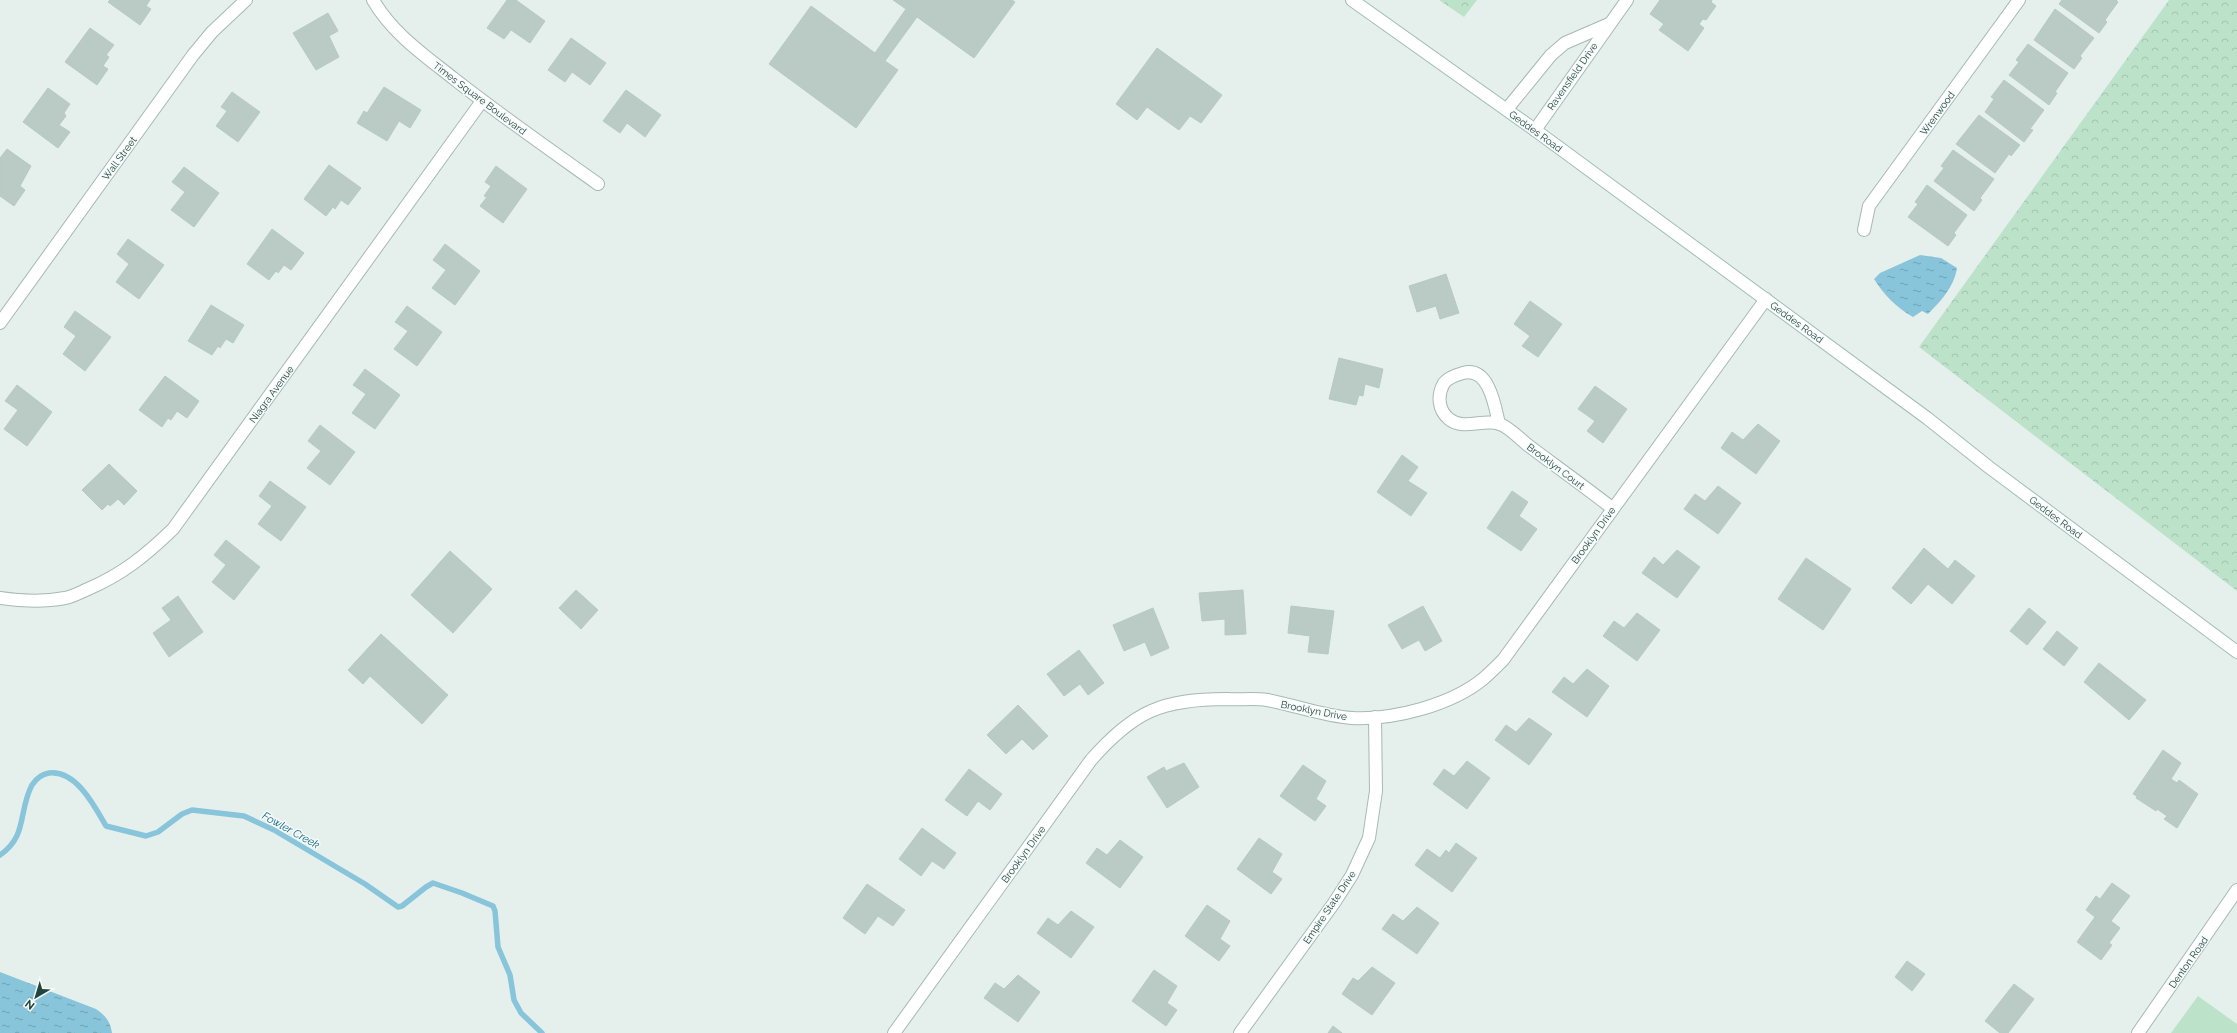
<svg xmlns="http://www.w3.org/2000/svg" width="2237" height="1033" viewBox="0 0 2237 1033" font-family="Raleway,sans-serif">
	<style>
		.green { fill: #bce3ca }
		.forest { fill: url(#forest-crowns) }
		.water { fill: url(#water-ripples) }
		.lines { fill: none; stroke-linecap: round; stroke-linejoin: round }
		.stream { stroke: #88c5da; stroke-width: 5.5 }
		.building { fill: #bacbc5; stroke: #b6cac4 }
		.minor-casing { stroke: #a6b9b4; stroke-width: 14 }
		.tertiary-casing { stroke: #a6b9b4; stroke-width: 14 }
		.secondary-casing { stroke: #a2bdb6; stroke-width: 14 }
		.minor { stroke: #fff; stroke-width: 12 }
		.tertiary { stroke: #fff; stroke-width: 12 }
		.secondary { stroke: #fff; stroke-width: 12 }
		.labels { text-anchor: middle; stroke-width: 3; stroke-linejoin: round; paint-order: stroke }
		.street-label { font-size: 10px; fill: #21443e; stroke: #f6fbf9 }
		.water-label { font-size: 11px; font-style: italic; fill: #136988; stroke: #f6fbf9 }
	</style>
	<defs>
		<pattern id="forest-crowns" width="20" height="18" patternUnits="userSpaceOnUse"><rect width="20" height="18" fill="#bce3ca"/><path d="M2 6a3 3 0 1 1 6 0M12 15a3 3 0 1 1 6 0" fill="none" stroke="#a1c4af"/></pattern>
		<pattern id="water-ripples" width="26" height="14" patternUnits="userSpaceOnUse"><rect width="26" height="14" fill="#88c5da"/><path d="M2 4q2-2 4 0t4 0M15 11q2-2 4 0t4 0" fill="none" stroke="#6fa2b2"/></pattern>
	</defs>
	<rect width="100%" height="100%" fill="#e5f0ec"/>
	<polygon class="green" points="2198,996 2237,1024 2237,1033 2171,1033"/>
	<g class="forest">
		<polygon points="1439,0 1477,0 1464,17"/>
		<polygon points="2169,0 2237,0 2237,591 1919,347"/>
	</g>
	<g class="water">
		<path d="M1920,255L1941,258L1957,268C1954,287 1941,301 1928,314L1922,311L1913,317C1897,308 1884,295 1874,279L1880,273Z"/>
		<path d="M0,972L96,1009C106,1016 110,1021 112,1033H0Z"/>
	</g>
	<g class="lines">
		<path class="stream" d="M0,855C28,836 18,811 32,785C36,779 42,774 49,773C76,770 94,805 106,826L146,836L158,832L182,814L192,810L244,816L274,830L365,884L398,907L402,906L426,887L433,883L462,893L493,906L495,911L498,947L510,975L514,1000L521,1013L542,1033"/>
	</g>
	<g class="building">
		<polygon points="110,0 150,0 146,6 151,9 140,25 108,2"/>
		<polygon points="507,0 516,0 545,21 530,43 511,30 504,39 487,28"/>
		<polygon points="893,0 1012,0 1015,2 974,58 917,17 885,61 898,70 856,128 769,64 811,6 875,53 906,9"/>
		<polygon points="1660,0 1712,0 1711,2 1716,6 1706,20 1703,19 1699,24 1704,28 1688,51 1659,30 1664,24 1650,14"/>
		<polygon points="2062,0 2116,0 2118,2 2105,20 2107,22 2099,33 2059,4"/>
		<polygon points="2055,9 2094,38 2080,56 2082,58 2074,69 2034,40"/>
		<polygon points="328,13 338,31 329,36 339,57 316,70 293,33"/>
		<polygon points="90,28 114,45 106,55 109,57 103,66 108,69 97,85 65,62"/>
		<polygon points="571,38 606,63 590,85 572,72 565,82 548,70"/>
		<polygon points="2028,44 2068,73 2055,92 2057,93 2049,105 2009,75 2019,62 2016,60"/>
		<polygon points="1157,48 1222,95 1201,123 1190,116 1179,130 1147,107 1137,120 1116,104"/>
		<polygon points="2004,80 2044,110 2030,129 2033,130 2024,142 1985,112 1994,99 1991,97"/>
		<polygon points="384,87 421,110 410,128 399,121 387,141 357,123 364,111 367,113"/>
		<polygon points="48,88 70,104 64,113 66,116 59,125 70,132 58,148 23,122"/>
		<polygon points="626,90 661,115 645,137 627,123 620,133 603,121"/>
		<polygon points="232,92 260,112 238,142 216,126 227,111 221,107"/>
		<polygon points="1979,115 2020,145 2011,156 2009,154 1995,173 1956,144"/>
		<polygon points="7,149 31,166 20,186 25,190 14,206 0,196 0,158"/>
		<polygon points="1953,150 1994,179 1980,198 1982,200 1974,211 1934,181 1944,168 1941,166"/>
		<polygon points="329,165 361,188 348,205 341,200 335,209 333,207 326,216 304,199"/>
		<polygon points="496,166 527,189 503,223 480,206 487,197 484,196 491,186 485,182"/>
		<polygon points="184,167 219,193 194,227 171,210 185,192 172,182"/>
		<polygon points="1927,185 1967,215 1954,233 1956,235 1948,246 1908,217 1918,204 1915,202"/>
		<polygon points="272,229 304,253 291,270 284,265 278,273 276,271 269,280 247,264"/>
		<polygon points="128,239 164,265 139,299 116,282 129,264 117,254"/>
		<polygon points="445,244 480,271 455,305 432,288 446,270 433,260"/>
		<polygon points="1446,274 1459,313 1440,319 1436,306 1417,312 1409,286"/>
		<polygon points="1530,301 1562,324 1538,357 1522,346 1530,336 1514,324"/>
		<polygon points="211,305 244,325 233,343 226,339 220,348 218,346 212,355 188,341"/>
		<polygon points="407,306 442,332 417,366 394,349 408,331 395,322"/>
		<polygon points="75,311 111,337 85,371 63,354 76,336 64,327"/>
		<polygon points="1339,358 1383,369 1379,388 1365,384 1363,396 1359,395 1356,405 1329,399"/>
		<polygon points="365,369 400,395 375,429 352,413 366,394 353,385"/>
		<polygon points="165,376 199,401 187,418 177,411 171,420 168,418 162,427 139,410"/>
		<polygon points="17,385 52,412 27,446 4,429 18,410 5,401"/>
		<polygon points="1595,386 1627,409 1603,443 1587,431 1595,421 1578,409"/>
		<polygon points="1758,424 1780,441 1756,474 1721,448 1732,432 1743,440"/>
		<polygon points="320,425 355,452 330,485 307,468 321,451 308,441"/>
		<polygon points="1402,455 1418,467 1408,481 1427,493 1411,516 1377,492"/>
		<polygon points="109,464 137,491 124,505 118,499 110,506 108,504 102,510 82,490"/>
		<polygon points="270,481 306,507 281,541 258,524 272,506 259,496"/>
		<polygon points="1718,486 1741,503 1718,534 1684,509 1695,494 1705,501"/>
		<polygon points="1512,491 1528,502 1519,516 1537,529 1521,551 1487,528"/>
		<polygon points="226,540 260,567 234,600 212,582 226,565 214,555"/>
		<polygon points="1924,548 1948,569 1955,560 1975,576 1952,604 1928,584 1911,604 1892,588"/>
		<polygon points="1677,550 1700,567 1677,598 1642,573 1654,557 1663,565"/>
		<polygon points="450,551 492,589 453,633 411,595"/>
		<polygon points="1806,558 1851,589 1823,630 1778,599"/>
		<polygon points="576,590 598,610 581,629 559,608"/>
		<polygon points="1243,590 1246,634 1225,635 1225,619 1202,621 1199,593"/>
		<polygon points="178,596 203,632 169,657 153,633 171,620 162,608"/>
		<polygon points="1291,606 1334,611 1328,654 1308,652 1310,636 1288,633"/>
		<polygon points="1423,606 1442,641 1425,651 1419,640 1402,649 1388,625"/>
		<polygon points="1153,608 1169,648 1151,656 1145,642 1124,651 1113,625"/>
		<polygon points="2029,608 2046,622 2027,645 2010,631"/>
		<polygon points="1637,613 1660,630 1637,661 1603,636 1614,621 1624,628"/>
		<polygon points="2057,631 2078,648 2064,666 2043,649"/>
		<polygon points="381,634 448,695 422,724 370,676 363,684 348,670"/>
		<polygon points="1079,650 1104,683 1088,695 1080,684 1064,696 1047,674"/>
		<polygon points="2099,663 2146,700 2129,720 2084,682"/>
		<polygon points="1587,669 1609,686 1587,717 1552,692 1564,677 1573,684"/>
		<polygon points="1018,705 1048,736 1033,750 1022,739 1006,754 987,735"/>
		<polygon points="1529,718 1552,734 1529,765 1495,740 1506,725 1516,732"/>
		<polygon points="2163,750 2181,763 2171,779 2177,783 2179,780 2198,794 2177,828 2164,819 2167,816 2157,809 2156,811 2136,798 2137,796 2133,794"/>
		<polygon points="1467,761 1490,778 1467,809 1433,784 1444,769 1454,776"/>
		<polygon points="1184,763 1199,787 1167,808 1147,777 1164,767 1166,771"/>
		<polygon points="1303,765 1326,781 1316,799 1326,806 1315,821 1280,796"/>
		<polygon points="969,769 1002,794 990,810 978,801 967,816 945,800"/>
		<polygon points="922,828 956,853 944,869 932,861 921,876 899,859"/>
		<polygon points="1259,838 1282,854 1272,872 1282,879 1271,894 1237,869"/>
		<polygon points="1120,840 1143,857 1120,888 1086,863 1097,848 1107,855"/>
		<polygon points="1456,843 1477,858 1452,892 1415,865 1427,849 1440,858 1446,850 1449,853"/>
		<polygon points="2112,883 2130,896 2111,921 2120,928 2109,943 2112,945 2101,960 2077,942 2095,917 2086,910 2096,896 2100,899"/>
		<polygon points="867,884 905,910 893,926 878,916 865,934 843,918"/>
		<polygon points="1207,905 1230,921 1220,939 1230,946 1219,961 1185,936"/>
		<polygon points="1417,907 1439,923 1417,954 1382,929 1393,914 1403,921"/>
		<polygon points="1071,911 1094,927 1071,958 1037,933 1048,918 1058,925"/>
		<polygon points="1907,961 1925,974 1912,991 1895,977"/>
		<polygon points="1372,967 1395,983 1372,1015 1342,994 1353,978 1358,981"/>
		<polygon points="1154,970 1177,986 1167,1003 1177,1010 1166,1026 1132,1001"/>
		<polygon points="1018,975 1040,992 1018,1022 984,998 995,983 1004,989"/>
		<polygon points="2014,984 2034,999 2008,1033 2000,1033 1985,1021"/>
		<polygon points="1333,1026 1342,1033 1328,1033"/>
	</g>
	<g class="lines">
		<g class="minor-casing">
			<g id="minor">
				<path d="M373,0C392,33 424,55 453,78C500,115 549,149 598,184"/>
				<polyline points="1507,109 1551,55 1565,43 1609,24"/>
				<polyline points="1535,130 1627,0"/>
				<polyline points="1864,230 1869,206 2019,0"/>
				<polyline points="0,323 193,55 212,32 246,0"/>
				<path d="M1499,424C1495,406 1489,366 1463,373C1456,375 1448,378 1444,383C1437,395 1438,410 1449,419C1464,431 1484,418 1500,424C1510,428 1520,439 1529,446C1557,467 1585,487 1612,508"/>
				<path d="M0,598C21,601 44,602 65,598C72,597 81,592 88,589C123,574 146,555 173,529L482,101"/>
				<path d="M894,1033L1091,760C1134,711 1162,699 1227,699C1240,700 1254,698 1267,700C1295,705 1323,716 1352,718C1394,720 1451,705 1483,679C1490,673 1497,666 1503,660L1766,299"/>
				<polyline points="1240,1033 1334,903 1352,875 1369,838 1376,791 1375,717"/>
			</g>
		</g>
		<g class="tertiary-casing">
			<polyline id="tertiary" points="2138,1033 2237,890"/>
		</g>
		<g class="secondary-casing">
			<polyline id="secondary" points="1352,0 1535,130 1927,418 1990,468 2237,652"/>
		</g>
		<use href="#minor" class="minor"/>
		<use href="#tertiary" class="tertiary"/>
		<use href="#secondary" class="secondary"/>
	</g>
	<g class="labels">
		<g class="street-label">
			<text transform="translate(1572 76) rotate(-55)" y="4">Ravensfield Drive</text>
			<text transform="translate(480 98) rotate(37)" y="4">Times Square Boulevard</text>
			<text transform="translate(1937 113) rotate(-54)" y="4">Wrenwood</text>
			<text transform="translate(1536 131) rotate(36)" y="4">Geddes Road</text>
			<text transform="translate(119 158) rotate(-54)" y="4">Wall Street</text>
			<text transform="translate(1797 322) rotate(36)" y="4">Geddes Road</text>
			<text transform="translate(271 394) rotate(-54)" y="4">Niagra Avenue</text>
			<text transform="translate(1556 466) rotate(37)" y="4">Brooklyn Court</text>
			<text transform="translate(2056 517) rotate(37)" y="4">Geddes Road</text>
			<text transform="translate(1593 535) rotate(-54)" y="4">Brooklyn Drive</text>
			<text transform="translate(1314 710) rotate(11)" y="4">Brooklyn Drive</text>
			<text transform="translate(1023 854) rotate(-54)" y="4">Brooklyn Drive</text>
			<text transform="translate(1329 907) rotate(-56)" y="4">Empire State Drive</text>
			<text transform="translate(2188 962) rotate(-55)" y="4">Denton Road</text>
		</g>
		<g class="water-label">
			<text transform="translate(291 830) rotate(29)" y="4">Fowler Creek</text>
		</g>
	</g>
	<g transform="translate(36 997) rotate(218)" stroke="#f6fbf9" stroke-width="3" paint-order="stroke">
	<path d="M0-3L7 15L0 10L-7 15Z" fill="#21443e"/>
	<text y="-6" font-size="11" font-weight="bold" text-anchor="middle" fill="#21443e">N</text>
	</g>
</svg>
